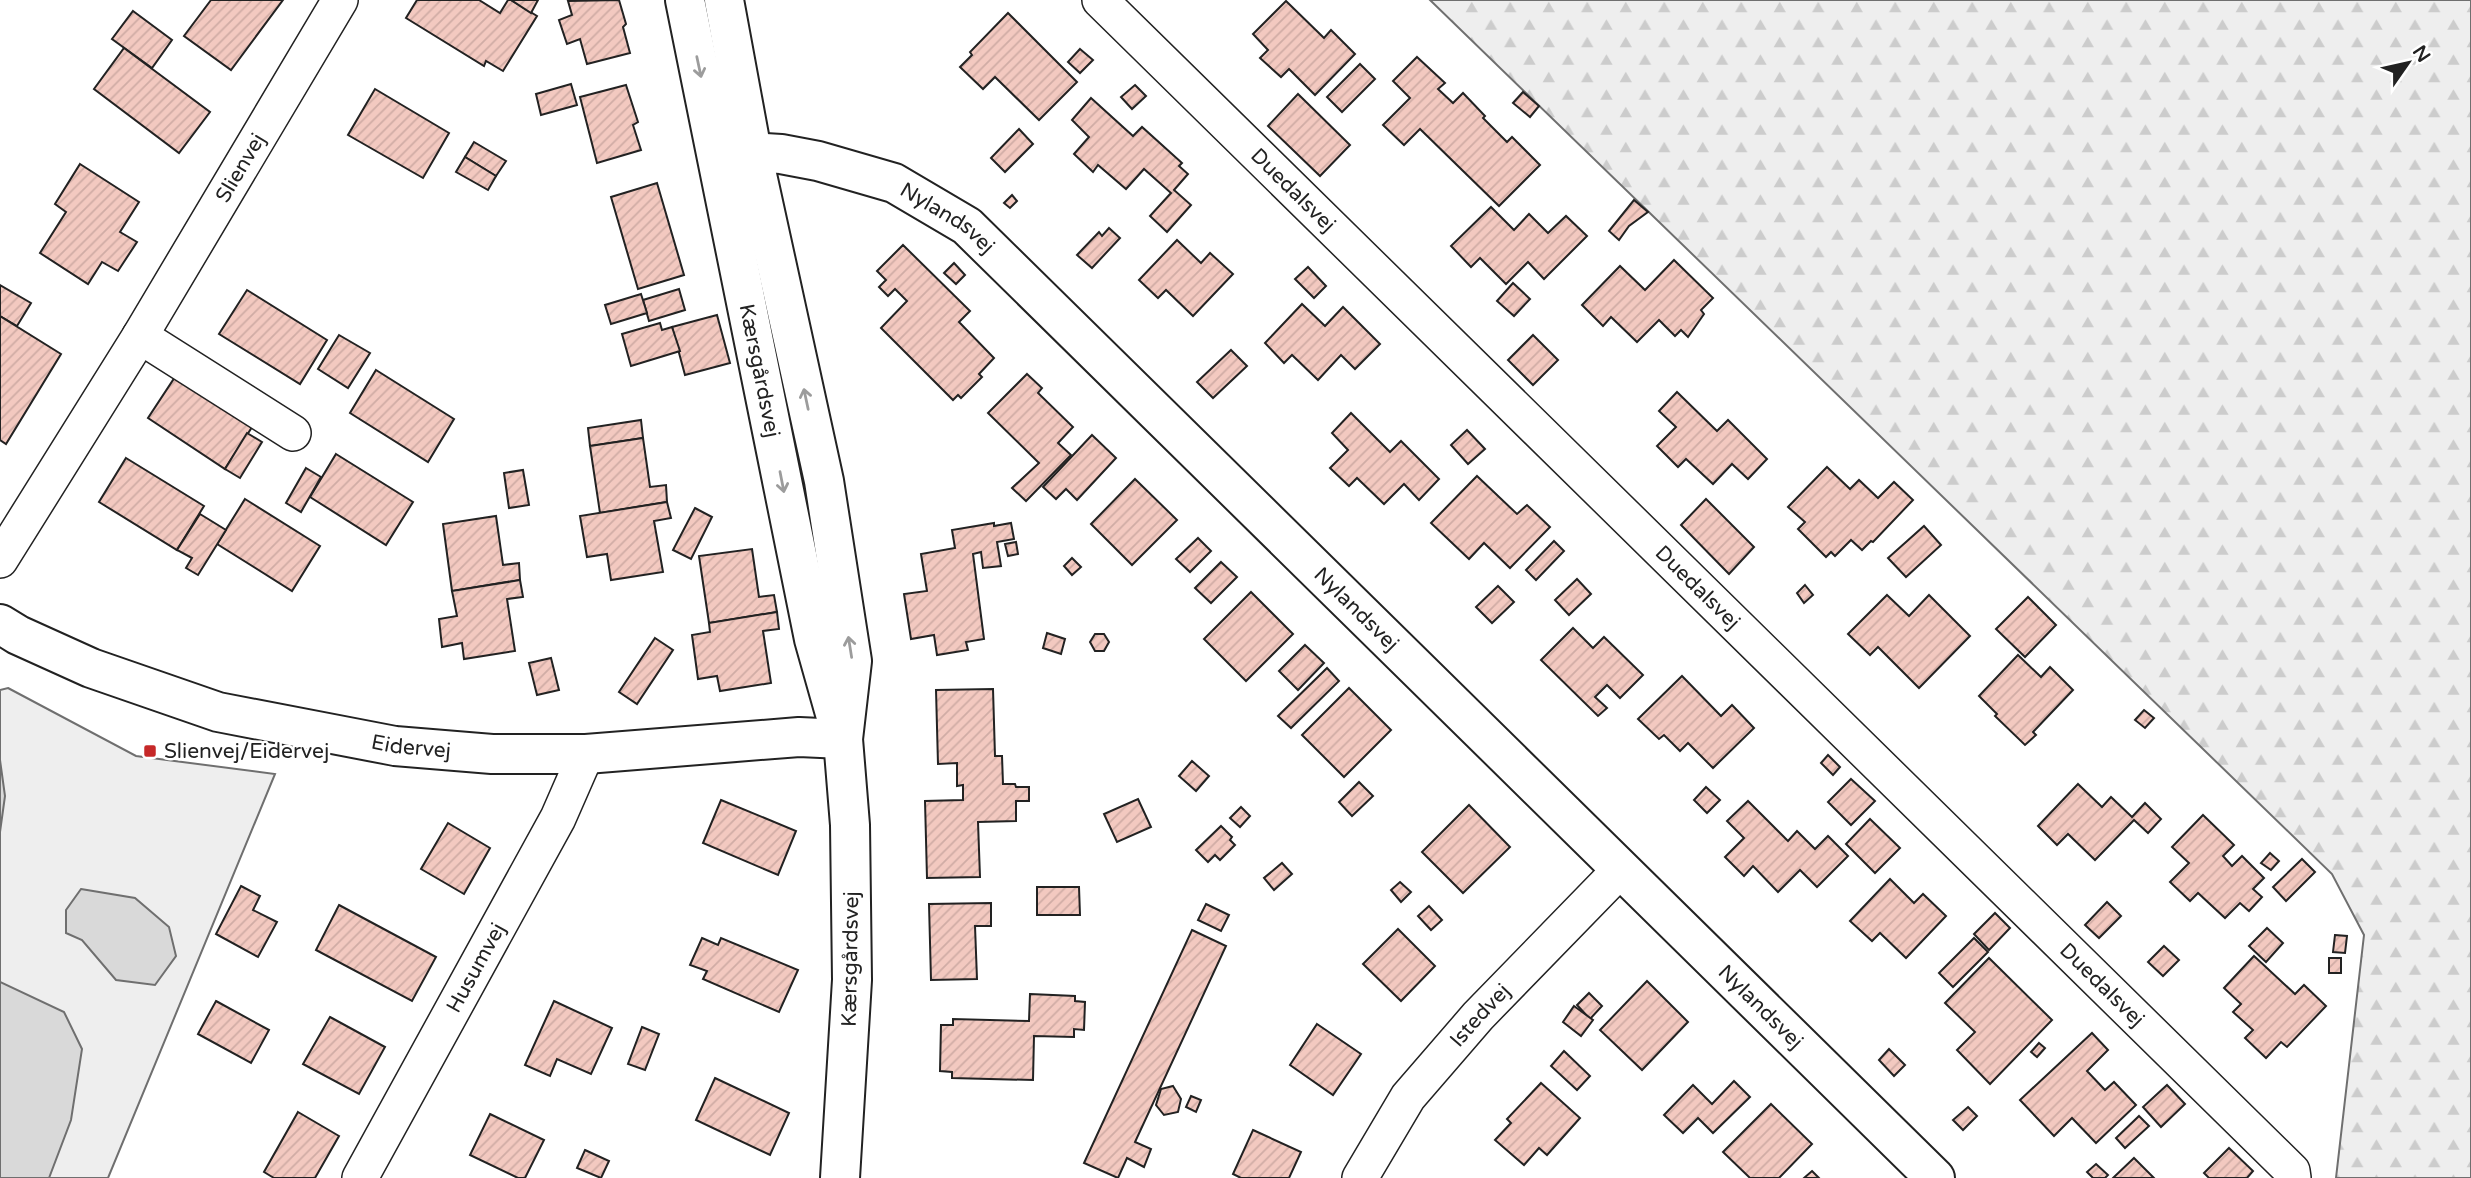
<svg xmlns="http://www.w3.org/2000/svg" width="2471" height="1178" viewBox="0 0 2471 1178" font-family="'Varela Round',sans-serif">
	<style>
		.green { fill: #eee; stroke: #6f6f6f; stroke-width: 2 }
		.forest { fill: url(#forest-firs); stroke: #6f6f6f; stroke-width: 2 }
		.water { fill: #d9d9d9; stroke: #6f6f6f; stroke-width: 2 }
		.building { fill: url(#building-hatch); stroke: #222; stroke-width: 2 }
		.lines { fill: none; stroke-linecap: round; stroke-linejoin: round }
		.street-casing { stroke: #222; stroke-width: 38 }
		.secondary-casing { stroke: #222; stroke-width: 42 }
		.street { stroke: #fff; stroke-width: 35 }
		.secondary { stroke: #fff; stroke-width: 38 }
		.oneway { stroke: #9c9c9c }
		.poi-dot { fill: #c62828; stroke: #fff; stroke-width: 2.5 }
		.labels { text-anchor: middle; stroke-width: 5; stroke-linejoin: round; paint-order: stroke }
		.street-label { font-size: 21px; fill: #222; stroke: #fff }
		.poi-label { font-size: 21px; fill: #222; stroke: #fff; text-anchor: start }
	</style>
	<defs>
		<pattern id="forest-firs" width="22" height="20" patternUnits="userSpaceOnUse" patternTransform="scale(1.75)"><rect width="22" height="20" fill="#eee"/><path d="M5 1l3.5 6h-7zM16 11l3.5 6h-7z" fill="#ccc"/></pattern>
		<pattern id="building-hatch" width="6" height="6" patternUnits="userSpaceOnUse" patternTransform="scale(1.75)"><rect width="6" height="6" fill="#f3c9c0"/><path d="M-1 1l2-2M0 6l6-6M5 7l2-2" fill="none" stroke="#d0aca5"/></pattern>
	</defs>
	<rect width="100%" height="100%" fill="#fff"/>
	<polygon class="green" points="8,688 136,756 275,774 108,1178 0,1178 0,690"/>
	<polygon class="forest" points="1430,0 2471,0 2471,1178 2336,1178 2364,935 2332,874"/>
	<g class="water">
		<polygon points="0,760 5,796 0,832"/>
		<polygon points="81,889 135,898 169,927 176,956 155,985 116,980 82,940 66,933 66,910"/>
		<polygon points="0,982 64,1012 82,1049 71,1120 49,1178 0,1178"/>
	</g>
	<g class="building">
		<polygon points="211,0 283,0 231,70 184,36"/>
		<polygon points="417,0 479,0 500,13 508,0 511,0 537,16 503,71 486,61 484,66 406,18"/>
		<polygon points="511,0 538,0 531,13"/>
		<polygon points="619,0 626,24 623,27 630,53 587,64 580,39 567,44 559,20 572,15 568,1"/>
		<polygon points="1286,1 1324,38 1331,30 1355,54 1315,95 1289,69 1281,77 1260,58 1268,50 1253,34"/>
		<polygon points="133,11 172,40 152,68 112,39"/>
		<polygon points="1008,13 1077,82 1039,120 995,77 983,89 960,67 972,55 970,52"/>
		<polygon points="124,48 210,112 179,153 94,89"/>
		<polygon points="1080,49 1093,60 1080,73 1068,62"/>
		<polygon points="1417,57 1445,83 1438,89 1453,103 1463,93 1485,116 1483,118 1507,142 1512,137 1540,165 1499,206 1420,129 1404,145 1383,125 1410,98 1393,81"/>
		<polygon points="1360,64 1375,79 1342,112 1327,97"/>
		<polygon points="571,84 577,105 541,115 536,94"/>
		<polygon points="626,85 638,122 633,125 641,150 597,163 580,97"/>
		<polygon points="1135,85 1146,96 1132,109 1121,97"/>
		<polygon points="375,89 449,133 423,178 348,135"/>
		<polygon points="1523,92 1539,106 1530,117 1513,103"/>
		<polygon points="1298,94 1350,145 1320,176 1268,126"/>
		<polygon points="1091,98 1133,136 1142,127 1182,163 1179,166 1188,174 1174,190 1191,205 1167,232 1150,216 1171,193 1144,169 1126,189 1098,165 1093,172 1074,154 1089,137 1072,120"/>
		<polygon points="1019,129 1033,144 1005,172 991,158"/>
		<polygon points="474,142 506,161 496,176 465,157"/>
		<polygon points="465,157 496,176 488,190 456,172"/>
		<polygon points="80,164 139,202 120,232 137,242 118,271 102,262 88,284 40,253 66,212 55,204"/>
		<polygon points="657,183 684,275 638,289 611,197"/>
		<polygon points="1012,195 1017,201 1010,208 1004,203"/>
		<polygon points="1634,200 1648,212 1629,226 1619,240 1609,231"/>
		<polygon points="1491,207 1514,230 1529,214 1548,233 1566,216 1587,236 1544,279 1528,262 1506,284 1480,258 1471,267 1451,246"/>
		<polygon points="1109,228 1120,238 1092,268 1077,255 1099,232 1102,236"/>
		<polygon points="1177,240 1201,263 1210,253 1233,274 1193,316 1166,290 1158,298 1139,280"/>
		<polygon points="903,245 970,311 959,322 994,358 979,374 982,377 961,398 958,395 953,400 881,328 907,301 895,289 888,296 879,287 886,280 877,271"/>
		<polygon points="1674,260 1713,298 1701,310 1704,314 1688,337 1681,330 1675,336 1659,320 1637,342 1611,317 1603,326 1582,305 1620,266 1645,290"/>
		<polygon points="954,263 965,275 956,284 944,273"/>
		<polygon points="1308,267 1326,286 1314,298 1295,279"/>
		<polygon points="1513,283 1530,299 1514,316 1497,301"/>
		<polygon points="0,285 31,303 17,326 0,316"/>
		<polygon points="679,289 685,310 649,321 643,300"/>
		<polygon points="247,290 327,340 300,384 219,334"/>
		<polygon points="641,294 647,313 611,324 605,305"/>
		<polygon points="1302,304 1325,326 1343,307 1380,344 1355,369 1341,355 1318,380 1292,355 1284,363 1265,343"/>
		<polygon points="717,315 730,363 685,375 672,327"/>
		<polygon points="0,316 61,354 6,444 0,440"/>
		<polygon points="660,323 662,330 672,327 680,351 631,366 622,334"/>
		<polygon points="339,335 370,353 348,388 318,369"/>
		<polygon points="1533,335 1558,360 1533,385 1508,360"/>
		<polygon points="1231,350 1247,366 1213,398 1197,382"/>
		<polygon points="376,370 454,419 428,462 350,413"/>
		<polygon points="177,374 254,424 225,469 148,418"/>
		<polygon points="1027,374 1042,388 1038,393 1073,427 1058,443 1071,455 1026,501 1012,488 1039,463 988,413"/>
		<polygon points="1677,392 1717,431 1728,420 1767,459 1748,479 1732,464 1713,484 1686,459 1678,467 1657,446 1676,427 1659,411"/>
		<polygon points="1351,413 1390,452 1401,441 1439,479 1419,500 1404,484 1384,504 1357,478 1349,486 1330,468 1348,450 1332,433"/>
		<polygon points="641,420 643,438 590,446 588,428"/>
		<polygon points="1467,430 1485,449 1468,464 1451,445"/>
		<polygon points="247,433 262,442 240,478 225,469"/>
		<polygon points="1092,435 1116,458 1077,500 1066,489 1056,499 1043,487"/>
		<polygon points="643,438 650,487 666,485 667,502 600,513 590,446"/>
		<polygon points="336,454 413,502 386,545 310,497"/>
		<polygon points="126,458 204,506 177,550 99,502"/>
		<polygon points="1827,467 1850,489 1859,480 1878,498 1894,482 1913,500 1873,542 1871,541 1862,550 1851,540 1835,556 1831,552 1826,557 1798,529 1805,522 1788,507"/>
		<polygon points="306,468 321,477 301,512 286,503"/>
		<polygon points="523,470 529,505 509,508 504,473"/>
		<polygon points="1477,476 1517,514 1527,505 1550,527 1510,568 1484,543 1469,559 1431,523"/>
		<polygon points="1135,479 1177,520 1132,565 1091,524"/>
		<polygon points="245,499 320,546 292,591 217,544"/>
		<polygon points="1706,499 1754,547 1729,574 1681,525"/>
		<polygon points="667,502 671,518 654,521 663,572 611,580 607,554 587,557 580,516"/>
		<polygon points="695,508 712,517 691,559 673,550"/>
		<polygon points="200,514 226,530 198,575 186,568 192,558 177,550"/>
		<polygon points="496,516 503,565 519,563 520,580 452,591 443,524"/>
		<polygon points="994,523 994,526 1011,523 1014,539 997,542 1001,566 983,568 981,552 973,554 984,639 966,642 968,650 937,655 934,635 911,639 904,594 927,591 921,554 955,548 952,530"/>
		<polygon points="1924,526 1941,545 1906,577 1888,558"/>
		<polygon points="1198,538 1211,551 1190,572 1176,559"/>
		<polygon points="1554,541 1564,551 1536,580 1526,570"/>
		<polygon points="1016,542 1018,554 1008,556 1005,544"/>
		<polygon points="752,549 759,597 774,595 777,612 709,623 699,556"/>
		<polygon points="1072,558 1081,567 1072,575 1064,566"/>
		<polygon points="1221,562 1237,577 1211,603 1195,588"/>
		<polygon points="1577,579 1591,594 1569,615 1555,600"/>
		<polygon points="520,580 523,597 507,599 515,651 464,659 462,643 442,647 439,619 457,616 452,591"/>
		<polygon points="1805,585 1813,595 1804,603 1797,593"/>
		<polygon points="1498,586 1514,602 1492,623 1476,607"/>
		<polygon points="1251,592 1293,634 1246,681 1204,639"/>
		<polygon points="1887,595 1909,616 1929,595 1970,636 1919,688 1878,647 1870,655 1848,634"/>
		<polygon points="2028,597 2056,625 2025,657 1996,629"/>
		<polygon points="777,612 779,629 763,631 771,683 720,691 717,676 698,679 692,635 710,632 709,623"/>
		<polygon points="1573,628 1593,648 1604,637 1643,675 1620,698 1607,685 1595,697 1607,708 1598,716 1541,660"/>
		<polygon points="1047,633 1065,639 1061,654 1043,648"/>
		<polygon points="1095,634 1104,634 1109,642 1104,651 1095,651 1090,642"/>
		<polygon points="655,638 673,650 637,704 619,692"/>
		<polygon points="1305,645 1324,663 1298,690 1279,671"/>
		<polygon points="2018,655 2041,677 2050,667 2073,690 2033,732 2036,735 2025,745 1995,716 1997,714 1979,696"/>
		<polygon points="551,658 559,690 537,695 529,663"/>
		<polygon points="1327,668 1339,681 1291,728 1278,716"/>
		<polygon points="1682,676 1721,716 1732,705 1754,728 1713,768 1688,743 1680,751 1664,735 1659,739 1638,719"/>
		<polygon points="1349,688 1391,730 1344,777 1302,735"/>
		<polygon points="993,689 995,756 1002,756 1003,784 1015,784 1016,787 1029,787 1029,801 1016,801 1016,821 978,822 980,877 927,878 925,801 963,800 963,785 957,786 957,763 938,764 936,690"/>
		<polygon points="2144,710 2154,718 2145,728 2135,720"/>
		<polygon points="1828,755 1840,767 1833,775 1821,763"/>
		<polygon points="1192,761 1209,776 1196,791 1179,776"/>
		<polygon points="1851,779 1875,801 1851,825 1828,802"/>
		<polygon points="1359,782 1373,796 1352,816 1339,802"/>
		<polygon points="2078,784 2102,807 2111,797 2132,817 2145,803 2161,819 2148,833 2134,820 2095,860 2068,834 2057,845 2038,826"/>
		<polygon points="1706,787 1720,800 1707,813 1694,800"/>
		<polygon points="1138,799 1151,827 1117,842 1104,814"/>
		<polygon points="721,800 796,831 778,875 703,843"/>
		<polygon points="1748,801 1788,841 1797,831 1815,849 1828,836 1848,856 1817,887 1800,870 1778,892 1753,866 1744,876 1725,857 1744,838 1727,821"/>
		<polygon points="1469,805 1510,847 1463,893 1422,852"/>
		<polygon points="1241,807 1250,816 1240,827 1230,818"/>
		<polygon points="2203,815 2234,845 2223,856 2232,866 2242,856 2264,878 2253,889 2262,897 2249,911 2240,903 2225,918 2198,893 2190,901 2170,882 2189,863 2172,847"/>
		<polygon points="1870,819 1900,848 1875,873 1846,844"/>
		<polygon points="448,823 490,848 464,894 421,869"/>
		<polygon points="1221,826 1232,837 1230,840 1235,845 1220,860 1215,855 1208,862 1196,850"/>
		<polygon points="2270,853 2279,861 2271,870 2261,863"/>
		<polygon points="2302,859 2315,872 2286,901 2273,887"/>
		<polygon points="1282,863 1292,874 1274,890 1264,878"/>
		<polygon points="1890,879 1914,903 1923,894 1946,916 1906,958 1880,933 1872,941 1850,921"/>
		<polygon points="1400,882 1411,892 1401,902 1391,890"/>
		<polygon points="241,886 260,896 253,910 277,922 258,957 216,934"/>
		<polygon points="1037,887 1079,887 1080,915 1037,915"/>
		<polygon points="2107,902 2121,916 2099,938 2085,925"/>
		<polygon points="991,903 991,926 975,926 977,979 931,980 929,904"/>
		<polygon points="1206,904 1229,915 1221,931 1198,920"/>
		<polygon points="339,905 436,957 412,1001 316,950"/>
		<polygon points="1429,906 1442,920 1431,930 1418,916"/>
		<polygon points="1995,913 2010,928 1989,950 1974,934"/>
		<polygon points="2267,928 2283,943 2266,962 2249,946"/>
		<polygon points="1398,929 1435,966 1401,1001 1363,964"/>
		<polygon points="1192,930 1226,946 1135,1142 1151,1149 1144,1167 1127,1158 1118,1178 1084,1163"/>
		<polygon points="2335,935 2347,936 2345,953 2333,952"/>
		<polygon points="702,938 718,945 721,938 798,970 779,1012 703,979 707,971 690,965"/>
		<polygon points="1974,938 1988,952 1953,987 1939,973"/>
		<polygon points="2164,946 2179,960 2163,976 2148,962"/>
		<polygon points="2254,956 2295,994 2304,985 2326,1006 2287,1047 2281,1042 2266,1058 2245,1038 2253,1030 2233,1012 2241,1004 2224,988"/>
		<polygon points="1989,958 2052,1020 1990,1084 1957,1050 1975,1032 1945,1003"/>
		<rect x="2329" y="958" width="12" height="15"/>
		<polygon points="1647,981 1688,1022 1642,1070 1600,1030"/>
		<polygon points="1589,993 1602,1006 1590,1019 1577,1005"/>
		<polygon points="1030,994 1075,996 1075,1001 1085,1002 1084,1030 1074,1029 1074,1037 1034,1036 1033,1080 952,1078 952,1072 940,1071 941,1025 953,1025 953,1019 1029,1021"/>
		<polygon points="216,1001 269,1030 251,1063 198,1034"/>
		<polygon points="554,1001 612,1028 591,1074 557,1059 550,1076 525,1065"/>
		<polygon points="1574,1006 1593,1020 1581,1036 1563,1022"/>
		<polygon points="330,1017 385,1047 359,1094 303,1064"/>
		<polygon points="1317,1024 1361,1054 1333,1095 1290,1065"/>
		<polygon points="642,1027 659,1034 645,1070 628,1064"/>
		<polygon points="2092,1033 2108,1050 2087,1071 2105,1090 2114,1082 2136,1105 2096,1143 2072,1118 2054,1136 2020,1100"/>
		<polygon points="2039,1043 2045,1048 2037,1057 2031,1052"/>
		<polygon points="1889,1049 1905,1065 1894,1076 1879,1060"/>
		<polygon points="1564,1051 1590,1076 1577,1090 1551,1066"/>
		<polygon points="715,1078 789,1113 770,1155 696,1120"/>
		<polygon points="1734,1081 1750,1097 1713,1133 1698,1118 1683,1133 1664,1115 1693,1085 1712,1104"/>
		<polygon points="1541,1083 1580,1118 1547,1155 1539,1148 1524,1165 1495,1140 1511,1123 1507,1119"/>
		<polygon points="2167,1085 2185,1104 2161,1127 2143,1107"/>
		<polygon points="1173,1086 1181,1099 1178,1112 1164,1115 1156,1105 1161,1089"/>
		<polygon points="1191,1096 1201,1100 1196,1112 1186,1107"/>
		<polygon points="1771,1104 1812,1144 1779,1178 1750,1178 1723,1152"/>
		<polygon points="1968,1107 1977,1116 1963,1130 1953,1120"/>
		<polygon points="298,1112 339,1136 315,1178 274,1178 264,1172"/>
		<polygon points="490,1114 544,1140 525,1178 518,1178 470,1155"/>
		<polygon points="2139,1116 2149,1126 2125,1148 2116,1138"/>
		<polygon points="1253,1130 1301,1152 1289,1178 1241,1178 1233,1174"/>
		<polygon points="2229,1148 2253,1171 2247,1178 2209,1178 2204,1173"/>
		<polygon points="585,1150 609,1161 601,1178 577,1168"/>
		<polygon points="2134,1158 2154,1178 2113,1178"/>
		<polygon points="2096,1164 2108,1175 2105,1178 2093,1178 2087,1172"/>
		<polygon points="1812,1171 1819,1178 1804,1178"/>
	</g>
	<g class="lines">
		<g class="street-casing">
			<g id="street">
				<path id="s1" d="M1100,0L2292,1171L2293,1178"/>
				<polyline points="140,336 293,433"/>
				<path id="s2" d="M0,560L140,336L340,0"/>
				<path id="s3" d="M360,1178L558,818L586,754"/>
				<path id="s4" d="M1360,1178L1408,1097L1478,1016L1621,869"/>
			</g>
		</g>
		<g class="secondary-casing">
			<g id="secondary">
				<path id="s5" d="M685,0L814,639L838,724"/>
				<polyline points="724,0 752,152 824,481 852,661 843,739 850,825 852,980 840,1178"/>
				<path id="s6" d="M717,155L752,152L781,154L818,161L894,183L967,226L1935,1178"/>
				<path id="s7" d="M0,624L18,635L91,668L218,712L395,746L492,754H586L799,737L843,739"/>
			</g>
		</g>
		<use href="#street" class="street"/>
		<use href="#secondary" class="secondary"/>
	</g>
	<defs><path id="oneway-shaft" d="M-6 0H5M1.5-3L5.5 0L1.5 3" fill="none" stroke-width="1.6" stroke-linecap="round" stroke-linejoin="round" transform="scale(1.75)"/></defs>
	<g class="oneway">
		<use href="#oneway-shaft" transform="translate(699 67) rotate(78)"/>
		<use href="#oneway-shaft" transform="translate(806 399) rotate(-102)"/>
		<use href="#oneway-shaft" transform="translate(782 482) rotate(79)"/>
		<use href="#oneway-shaft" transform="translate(850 647) rotate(-99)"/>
	</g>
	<rect class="poi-dot" x="143" y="744" width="14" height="14" rx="3.5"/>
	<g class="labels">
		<g class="street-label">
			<text dy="7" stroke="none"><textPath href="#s2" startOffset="460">Slienvej</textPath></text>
			<text dy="7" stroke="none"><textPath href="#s1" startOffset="271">Duedalsvej</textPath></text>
			<text dy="7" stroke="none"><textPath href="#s6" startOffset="245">Nylandsvej</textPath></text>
			<text dy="7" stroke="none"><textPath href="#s5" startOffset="378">Kærsgårdsvej</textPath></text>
			<text dy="7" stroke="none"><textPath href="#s1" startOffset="838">Duedalsvej</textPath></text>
			<text dy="7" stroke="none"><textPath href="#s6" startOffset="812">Nylandsvej</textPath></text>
			<text dy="7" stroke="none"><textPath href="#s7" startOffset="432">Eidervej</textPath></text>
			<text transform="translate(850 959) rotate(-89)" y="7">Kærsgårdsvej</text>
			<text dy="7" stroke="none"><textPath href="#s3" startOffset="240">Husumvej</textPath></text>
			<text dy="7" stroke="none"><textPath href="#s1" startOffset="1405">Duedalsvej</textPath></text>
			<text dy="7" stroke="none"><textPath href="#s6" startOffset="1379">Nylandsvej</textPath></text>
			<text dy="7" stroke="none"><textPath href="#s4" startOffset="203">Istedvej</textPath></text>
		</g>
		<g class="poi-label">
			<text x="164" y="758">Slienvej/Eidervej</text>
		</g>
	</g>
	<g transform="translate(2408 63) rotate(56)" stroke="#ffffff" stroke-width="5" paint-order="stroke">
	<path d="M0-5L12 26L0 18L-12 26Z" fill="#222222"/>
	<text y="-10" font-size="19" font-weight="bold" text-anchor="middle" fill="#222222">N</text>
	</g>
</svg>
